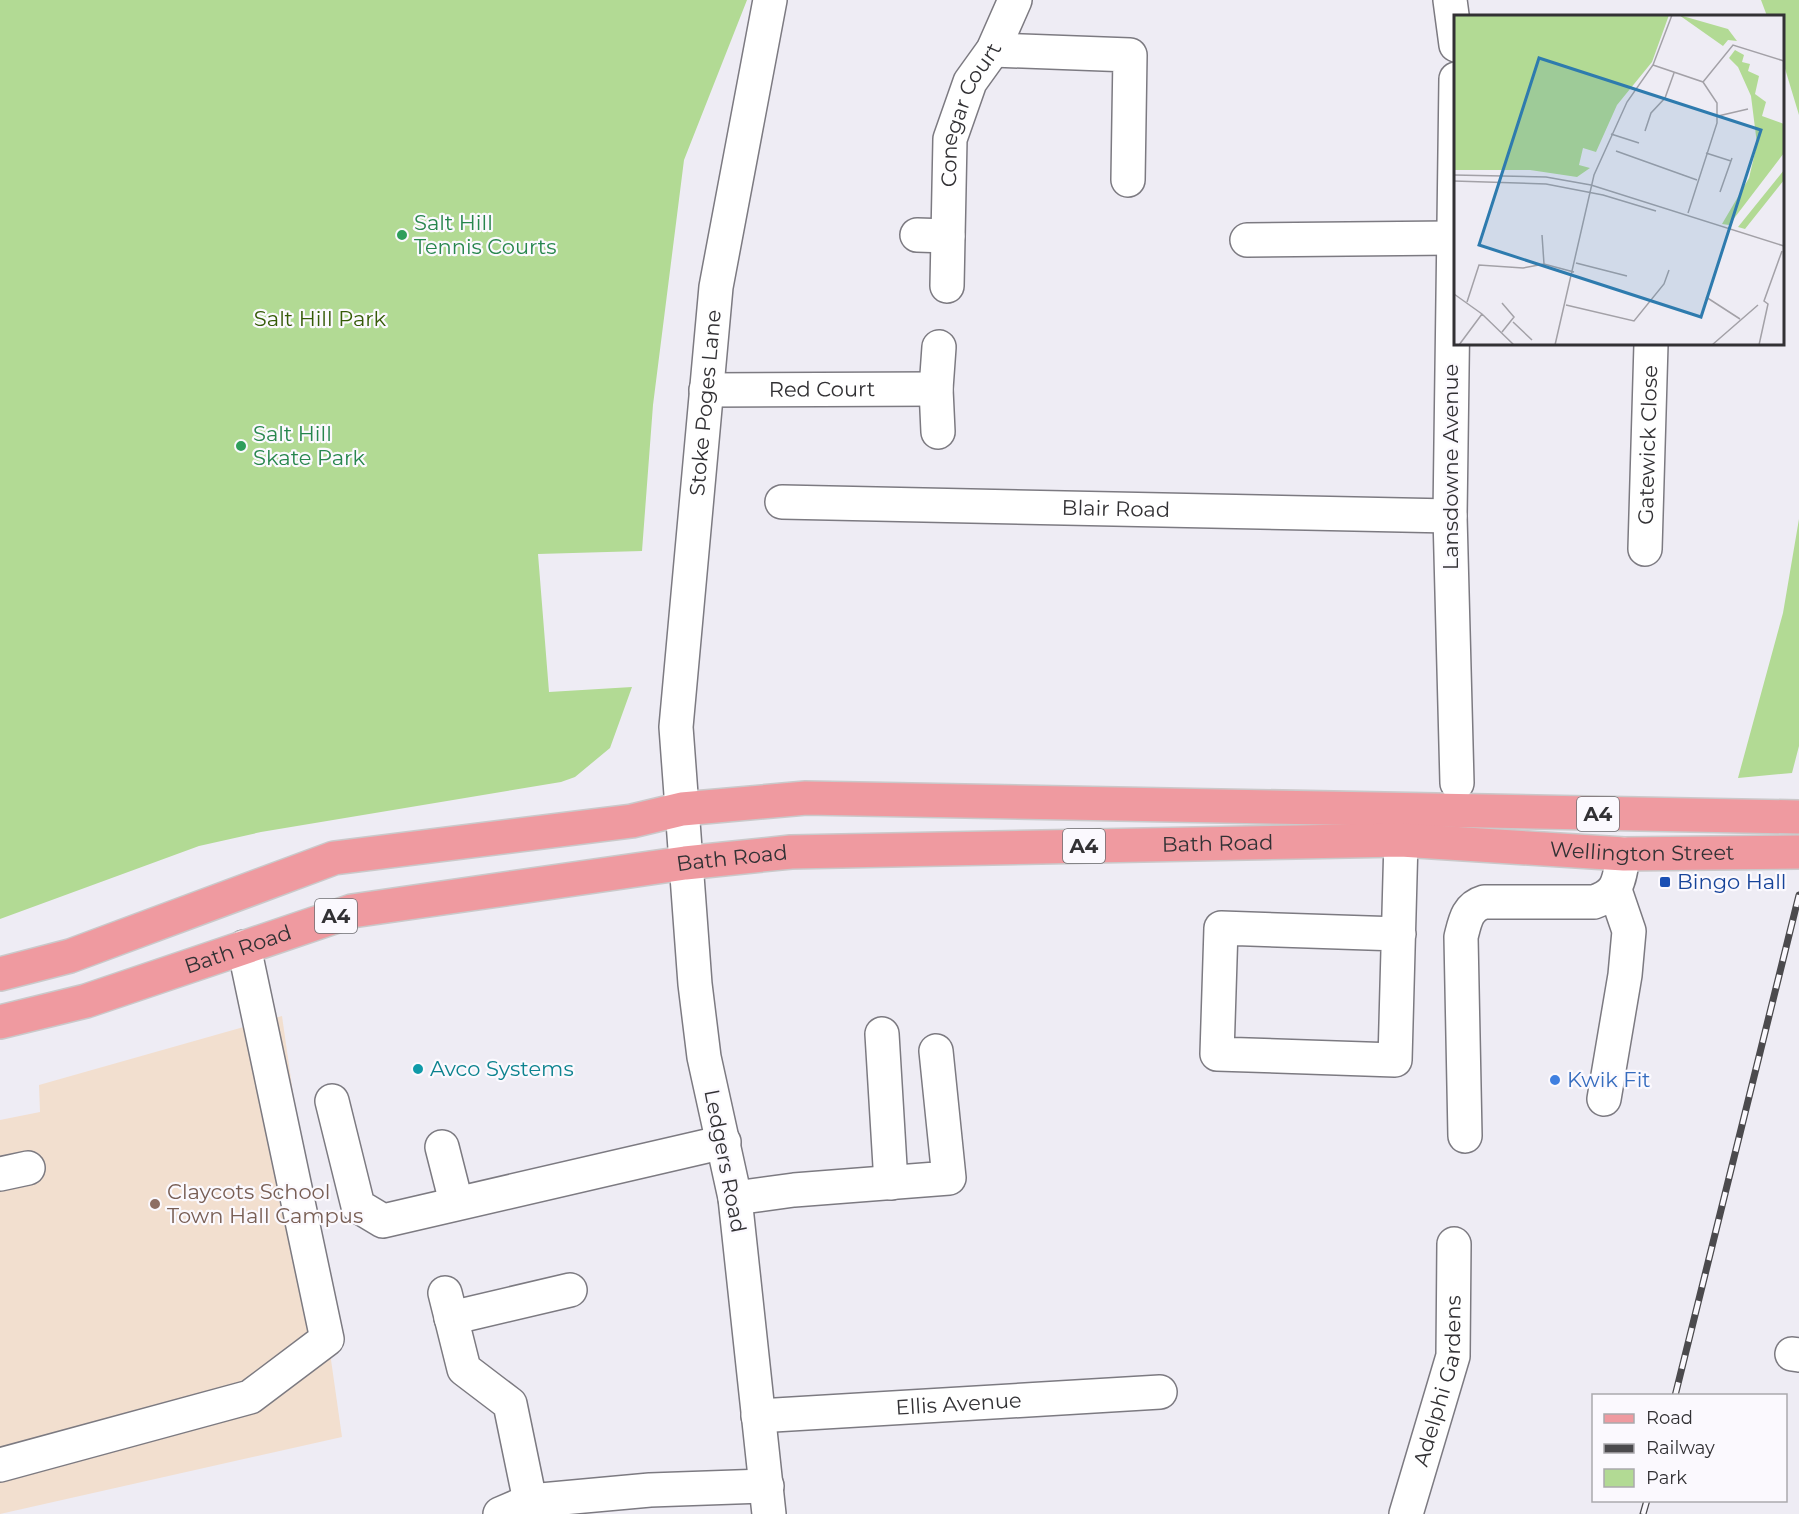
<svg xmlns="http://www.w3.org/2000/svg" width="1799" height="1514" viewBox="0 0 1799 1514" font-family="Montserrat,sans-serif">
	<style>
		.education { fill: #f2dfcf }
		.green { fill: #b2da94 }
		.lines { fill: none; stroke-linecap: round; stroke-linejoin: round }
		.minor-casing { stroke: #7c7a81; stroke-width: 36 }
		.major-casing { stroke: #cac9ca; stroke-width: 36 }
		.minor { stroke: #fff; stroke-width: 33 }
		.major { stroke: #ef9aa0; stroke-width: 33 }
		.rail-casing { stroke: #4b4a4d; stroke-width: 7 }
		.rail { stroke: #fbf9fe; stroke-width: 4.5; stroke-dasharray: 14; stroke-linecap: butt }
		.leisure-dot { fill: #2e9e5b; stroke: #fbf9fe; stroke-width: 2 }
		.transit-dot { fill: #1a4fb4; stroke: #fbf9fe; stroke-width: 2 }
		.culture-dot { fill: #0f9aa8; stroke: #fbf9fe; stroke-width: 2 }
		.shop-dot { fill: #3f7fe0; stroke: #fbf9fe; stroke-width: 2 }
		.education-dot { fill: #8d6e63; stroke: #fbf9fe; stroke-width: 2 }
		.labels { text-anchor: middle; stroke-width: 4.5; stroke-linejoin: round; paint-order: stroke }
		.shield { fill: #fbf9fe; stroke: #6e6d71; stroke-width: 1.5 }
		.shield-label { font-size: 20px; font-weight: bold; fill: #323134 }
		.street-label { font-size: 21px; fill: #323134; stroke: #fbf9fe }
		.leisure-label { font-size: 21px; fill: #27864d; stroke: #fbf9fe; text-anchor: start }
		.park-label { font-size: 21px; fill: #355b07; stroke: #fbf9fe }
		.transit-label { font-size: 21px; fill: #164399; stroke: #fbf9fe; text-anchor: start }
		.culture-label { font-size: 21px; fill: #0d838f; stroke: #fbf9fe; text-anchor: start }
		.shop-label { font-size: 21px; fill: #366cbe; stroke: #fbf9fe; text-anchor: start }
		.education-label { font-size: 21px; fill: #785e54; stroke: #fbf9fe; text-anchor: start }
		.inset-road { fill: none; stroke: #a3a1a7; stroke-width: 1.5 }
		.view { fill: #2e7bae; fill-opacity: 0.15; stroke: #2e7bae; stroke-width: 3 }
		.inset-edge { fill: none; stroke: #323134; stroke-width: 3 }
	</style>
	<rect width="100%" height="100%" fill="#eeecf4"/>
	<polygon class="education" points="282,1016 342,1437 0,1514 0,1120 40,1112 39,1085"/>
	<g class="green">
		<polygon points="0,0 747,0 684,160 653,405 642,551 538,554 549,692 632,687 610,748 575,777 561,782 261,832 199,846 0,919"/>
		<polygon points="1761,0 1799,0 1799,115 1783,62 1782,16 1767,16"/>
		<polygon points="1799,519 1799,746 1792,773 1738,778 1783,613"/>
	</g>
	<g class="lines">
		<g class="minor-casing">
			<g id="minor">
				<polyline points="1450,0 1456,45"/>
				<polyline points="993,50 1130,55 1128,180"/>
				<polyline points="1456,79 1450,516 1457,783"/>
				<polyline points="917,235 948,236"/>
				<polyline points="1247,240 1452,238"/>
				<path id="s1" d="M947,286L950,139L970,82L993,50L1015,0"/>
				<path id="s2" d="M706,390L936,389"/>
				<polyline points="938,432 936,389 939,347"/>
				<path id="s3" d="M782,502L1450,516"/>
				<path id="s4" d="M1645,549L1651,344"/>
				<polyline points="1399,934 1221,928 1217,1054 1395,1060 1401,840"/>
				<polyline points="882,1034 891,1183"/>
				<polyline points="1604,1099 1625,975 1629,931 1615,890"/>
				<polyline points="332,1101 358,1206 383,1221 724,1142"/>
				<path d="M1465,1136L1461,937C1465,921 1467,907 1484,902H1594C1621,893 1618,879 1624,854"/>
				<polyline points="442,1147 456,1202"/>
				<polyline points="0,1174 28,1168"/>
				<polyline points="735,1198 794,1190 949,1178 936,1051"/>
				<polyline points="445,1293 464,1369 510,1404 530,1501"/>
				<polyline points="451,1318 570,1290"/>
				<polyline points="1792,1354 1799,1355"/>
				<path id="s5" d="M758,1416L1160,1392"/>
				<polyline points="0,1465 250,1397 327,1339 244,947"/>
				<polyline points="500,1514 530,1501 650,1490 767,1486"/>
				<path id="s6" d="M769,1514L735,1198L704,1057L695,984L676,727L716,287L770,0"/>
				<path id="s7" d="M1406,1514L1453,1356L1454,1244"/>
			</g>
		</g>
		<g class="major-casing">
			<g id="major">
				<polyline points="0,974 70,956 334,858 632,821 682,809 806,798 1799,817"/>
				<path id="s8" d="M0,1022L86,1001L352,911L685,863L791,852L1401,840L1624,854L1799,852"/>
			</g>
		</g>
		<use href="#minor" class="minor"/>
		<use href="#major" class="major"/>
		<g class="rail-casing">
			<g id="rail">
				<polyline points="1675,1396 1799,895"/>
				<polyline points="1643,1514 1647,1500"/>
			</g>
		</g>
		<use href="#rail" class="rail"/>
	</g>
	<g class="leisure-dot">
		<circle cx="402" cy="235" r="6"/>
		<circle cx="241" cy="446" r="6"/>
	</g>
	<rect class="transit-dot" x="1659" y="876" width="12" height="12" rx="3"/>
	<circle class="culture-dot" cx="418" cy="1069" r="6"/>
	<circle class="shop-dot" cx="1555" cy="1080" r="6"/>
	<circle class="education-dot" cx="155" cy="1204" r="6"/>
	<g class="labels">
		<g class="shield">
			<rect x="1577" y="797" width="42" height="34" rx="4.5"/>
			<rect x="1063" y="829" width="42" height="34" rx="4.5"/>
			<rect x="315" y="899" width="42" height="34" rx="4.5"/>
		</g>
		<g class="shield-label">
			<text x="1598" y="821">A4</text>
			<text x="1084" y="853">A4</text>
			<text x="336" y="923">A4</text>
		</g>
		<g class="street-label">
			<text dy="7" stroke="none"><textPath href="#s1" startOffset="176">Conegar Court</textPath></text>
			<text dy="7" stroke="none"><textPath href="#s2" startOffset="116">Red Court</textPath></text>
			<text dy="7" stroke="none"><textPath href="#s6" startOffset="1119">Stoke Poges Lane</textPath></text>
			<text dy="7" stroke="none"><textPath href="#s4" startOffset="104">Gatewick Close</textPath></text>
			<text transform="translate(1451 467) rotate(-90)" y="7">Lansdowne Avenue</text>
			<text dy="7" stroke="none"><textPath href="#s3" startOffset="334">Blair Road</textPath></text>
			<text dy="7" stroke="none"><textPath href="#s8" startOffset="1239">Bath Road</textPath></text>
			<text dy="7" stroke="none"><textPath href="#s8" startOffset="1664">Wellington Street</textPath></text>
			<text dy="7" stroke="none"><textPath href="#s8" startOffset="753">Bath Road</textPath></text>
			<text dy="7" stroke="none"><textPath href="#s8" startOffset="249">Bath Road</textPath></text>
			<text transform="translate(725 1161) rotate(79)" y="7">Ledgers Road</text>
			<text dy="7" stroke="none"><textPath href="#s7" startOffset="138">Adelphi Gardens</textPath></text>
			<text dy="7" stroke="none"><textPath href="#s5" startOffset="201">Ellis Avenue</textPath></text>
		</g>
		<g class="leisure-label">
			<text x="414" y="230">Salt Hill<tspan x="414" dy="24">Tennis Courts</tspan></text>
			<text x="253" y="441">Salt Hill<tspan x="253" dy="24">Skate Park</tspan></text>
		</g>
		<g class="park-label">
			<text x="320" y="326">Salt Hill Park</text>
		</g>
		<g class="transit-label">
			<text x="1677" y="889">Bingo Hall</text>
		</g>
		<g class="culture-label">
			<text x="430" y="1076">Avco Systems</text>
		</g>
		<g class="shop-label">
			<text x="1567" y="1087">Kwik Fit</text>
		</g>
		<g class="education-label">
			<text x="167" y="1199">Claycots School<tspan x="167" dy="24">Town Hall Campus</tspan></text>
		</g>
	</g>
	<g transform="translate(1454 15)">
		<rect width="330" height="330" fill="#eeecf4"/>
		<path d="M0,0H215L198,47L163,90L142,137L129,133L125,150L136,153L123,162L76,155H0ZM225,0L274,14L283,26L274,25L269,31ZM281,35L290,40L288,47L296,49L294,56L305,61L301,79L312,87L308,101L330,109V138L275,210L268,209L295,163L303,129L297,81L284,52L275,43ZM330,155V165L291,214L284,212Z" fill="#b2da94"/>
		<path class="inset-road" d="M199,50L249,67L263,88V108L234,198M249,67L279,30L330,46M264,101L294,94M191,116L197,98L211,83L220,58M157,119L185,128M162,136L243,165M252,138L277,146M0,160L92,162L137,170L330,231M0,166L92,169L149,180L202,196M266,177L278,143M88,220L90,249M122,248L173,261M0,279L28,299L60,330M252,282L286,304M13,287L25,250L69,253L90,249L120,257M48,288L60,302L48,317M112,290L180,306L210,269L215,255M59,307L78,325M5,330L28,299M101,330L140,160L173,87L199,50L218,0M258,330L304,290M305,330L314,289L310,286L328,236"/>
		<path class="view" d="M85,43L307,115L247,302L25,230Z"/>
		<rect width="330" height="330" class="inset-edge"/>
	</g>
	<rect x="1592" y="1394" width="195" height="108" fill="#fbf9fe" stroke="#aba9ad" stroke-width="1.5"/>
	<rect x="1604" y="1414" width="30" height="9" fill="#ef9aa0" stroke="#aba9ad" stroke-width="1.5"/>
	<text x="1646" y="1424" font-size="18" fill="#323134">Road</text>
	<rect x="1604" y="1444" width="30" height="9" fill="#4b4a4d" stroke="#aba9ad" stroke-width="1.5"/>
	<text x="1646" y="1454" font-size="18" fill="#323134">Railway</text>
	<rect x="1604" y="1469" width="30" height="18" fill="#b2da94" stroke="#aba9ad" stroke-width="1.5"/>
	<text x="1646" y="1484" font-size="18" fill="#323134">Park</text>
</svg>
